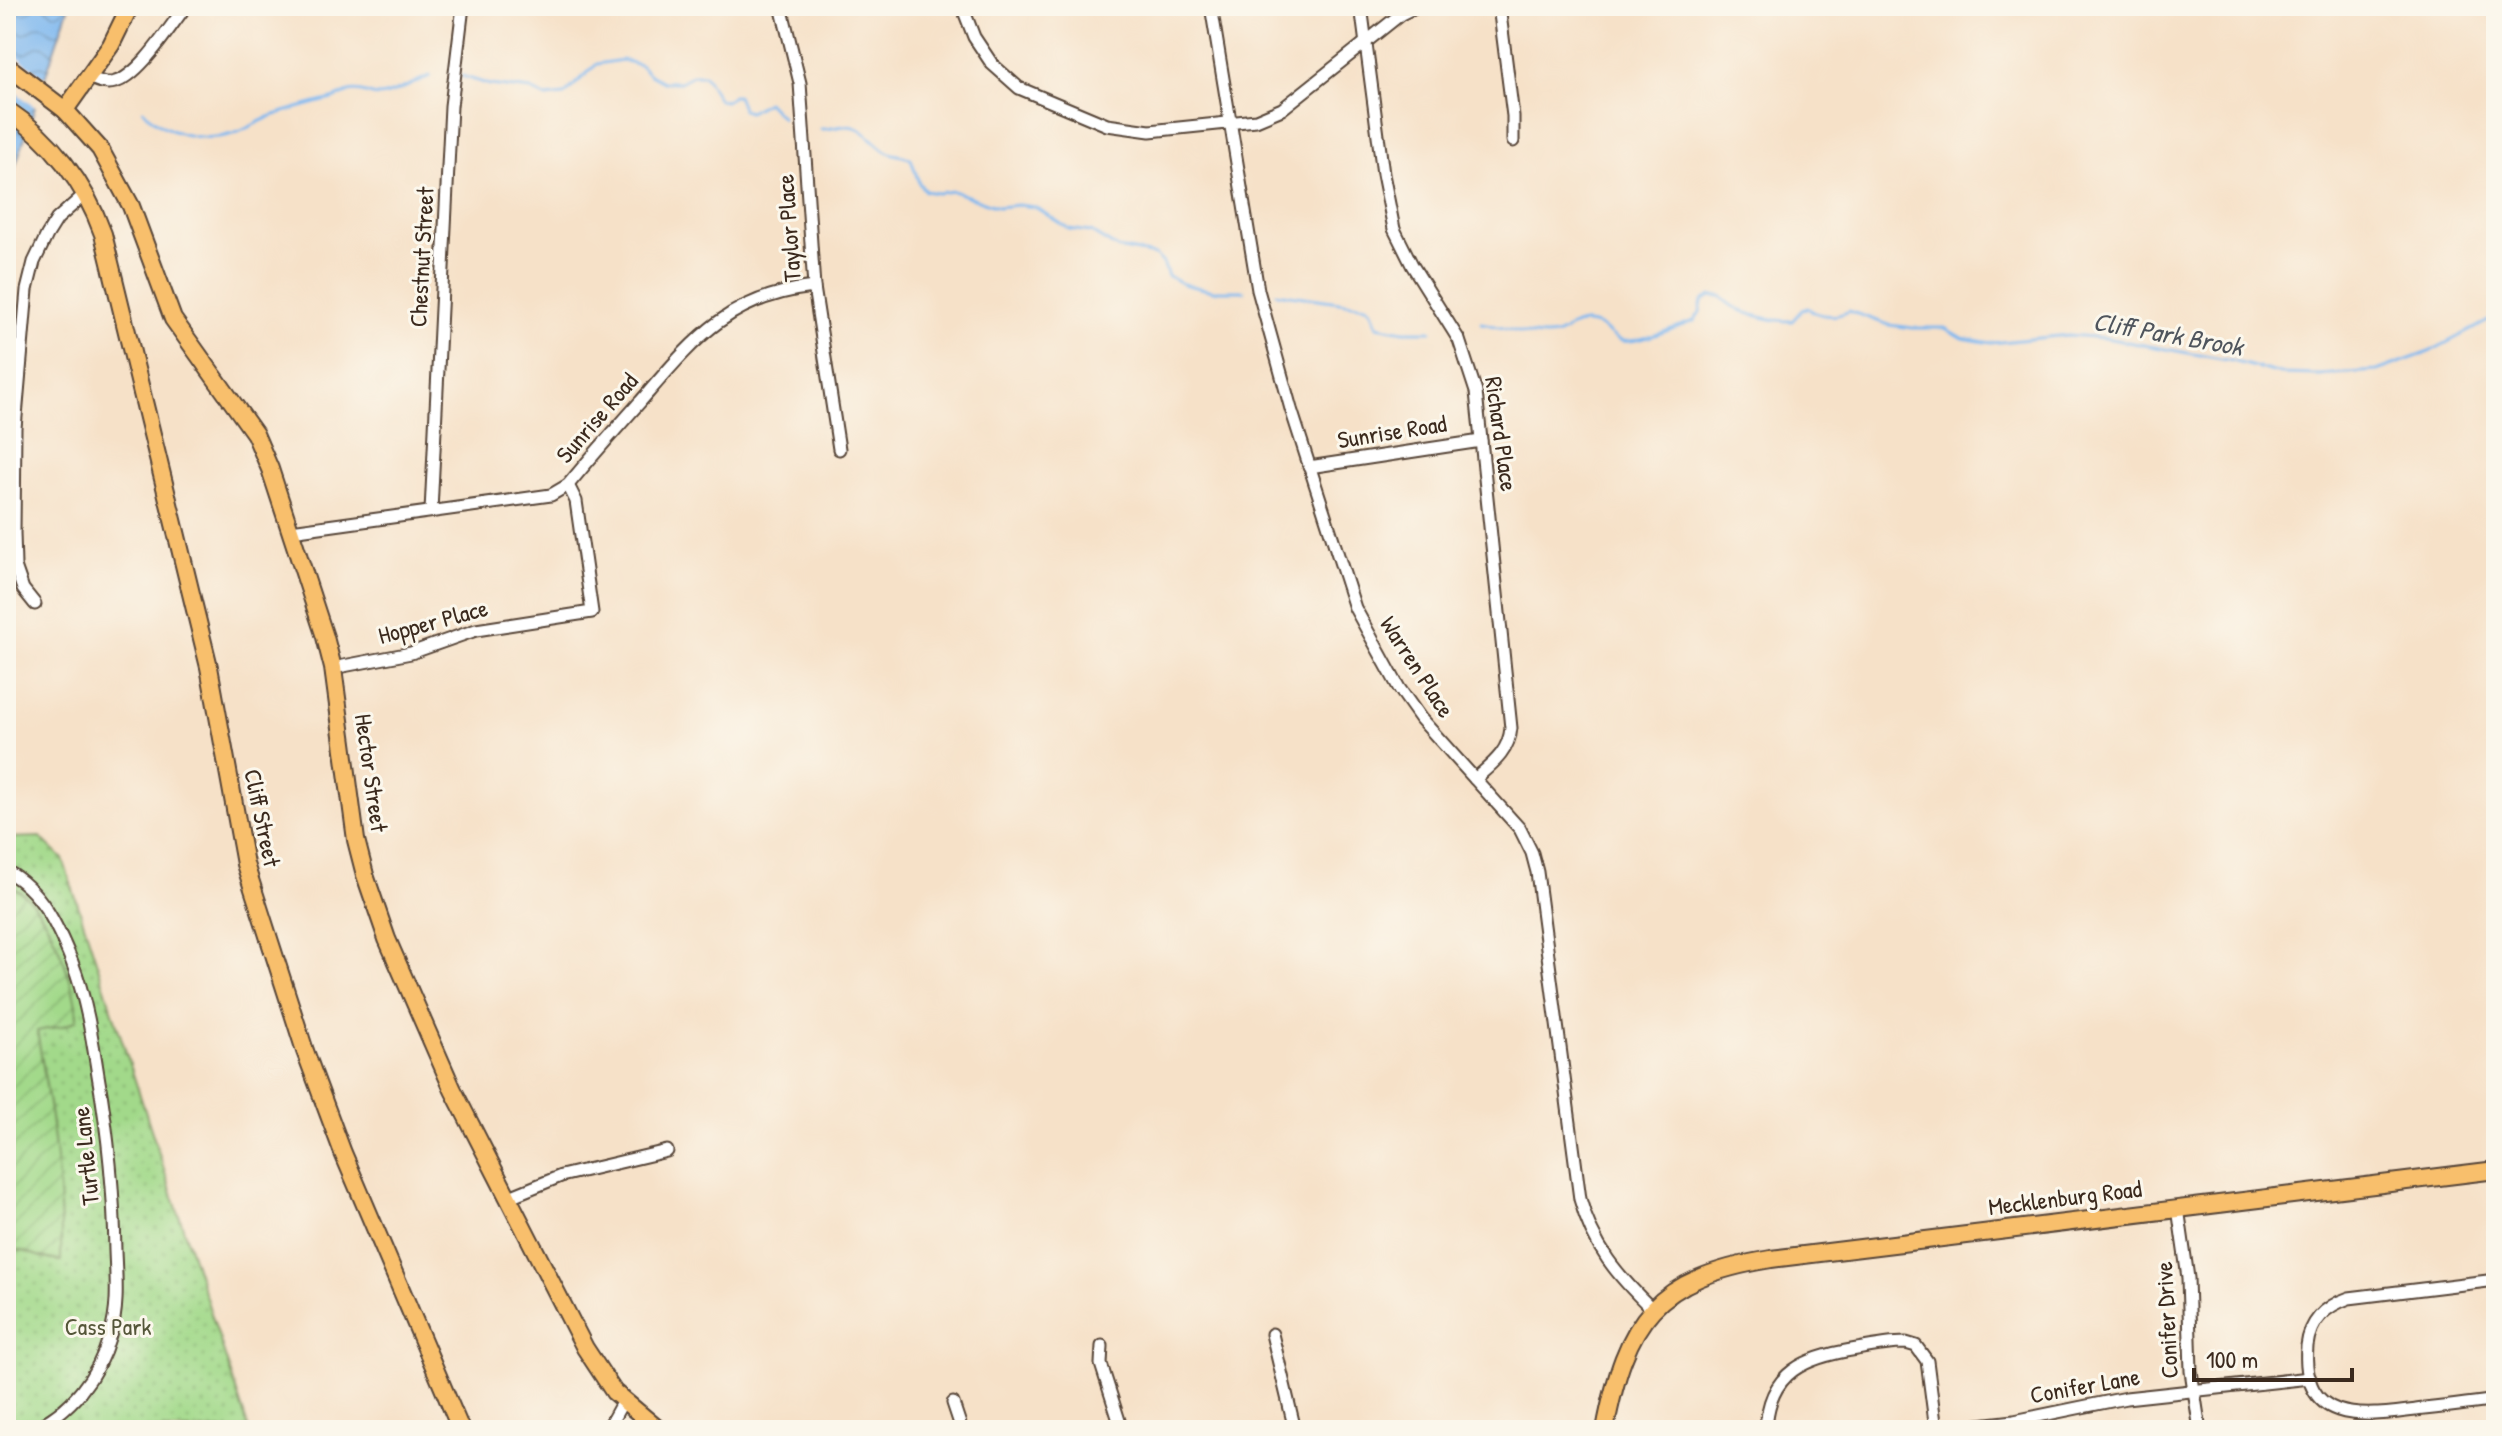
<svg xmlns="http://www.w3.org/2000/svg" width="2502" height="1436" viewBox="0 0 2502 1436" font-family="'Patrick Hand',sans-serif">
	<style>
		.park { fill: url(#park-dots); stroke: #6e8254; stroke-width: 2 }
		.garden { fill: url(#garden-furrows); stroke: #6e8254; stroke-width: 2 }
		.water { fill: url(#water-waves); stroke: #5d7186; stroke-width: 2 }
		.pier { fill: #f6e1c8 }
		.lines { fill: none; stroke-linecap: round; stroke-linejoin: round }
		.stream { stroke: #7fb8ef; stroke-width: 3 }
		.street-casing { stroke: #574538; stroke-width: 15 }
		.primary-casing { stroke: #574538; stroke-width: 20 }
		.street { stroke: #fff; stroke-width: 11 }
		.primary { stroke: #f8bf6c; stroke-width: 16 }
		.labels { text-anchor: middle; stroke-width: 6; stroke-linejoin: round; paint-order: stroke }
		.street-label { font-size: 24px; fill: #3b2a1e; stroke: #fbf7ec }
		.park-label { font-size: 24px; fill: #555639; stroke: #fbf7ec }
		.water-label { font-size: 26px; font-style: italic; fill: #4f555d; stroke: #fbf7ec }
	</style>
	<defs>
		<pattern id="park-dots" width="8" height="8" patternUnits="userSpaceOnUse" patternTransform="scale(2)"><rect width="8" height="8" fill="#a2d98a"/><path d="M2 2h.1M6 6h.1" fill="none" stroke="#8cba77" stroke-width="1.8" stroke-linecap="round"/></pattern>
		<pattern id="garden-furrows" width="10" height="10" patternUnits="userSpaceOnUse" patternTransform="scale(2)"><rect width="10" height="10" fill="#a2d98a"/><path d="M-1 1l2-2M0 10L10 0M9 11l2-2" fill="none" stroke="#8cba77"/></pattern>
		<pattern id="water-waves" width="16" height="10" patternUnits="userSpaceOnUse" patternTransform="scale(2)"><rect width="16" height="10" fill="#7fb8ef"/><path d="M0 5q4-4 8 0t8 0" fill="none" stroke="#6996c1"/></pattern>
	</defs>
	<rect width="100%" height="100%" fill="#fbf7ec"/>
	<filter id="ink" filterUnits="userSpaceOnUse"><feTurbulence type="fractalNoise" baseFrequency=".0125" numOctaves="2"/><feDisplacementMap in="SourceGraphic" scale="16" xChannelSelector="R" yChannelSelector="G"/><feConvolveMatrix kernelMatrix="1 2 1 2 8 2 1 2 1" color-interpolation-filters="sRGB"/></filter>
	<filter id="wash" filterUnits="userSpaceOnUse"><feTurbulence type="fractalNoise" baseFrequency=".006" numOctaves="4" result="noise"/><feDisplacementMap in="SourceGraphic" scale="32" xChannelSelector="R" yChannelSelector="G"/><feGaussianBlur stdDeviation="1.8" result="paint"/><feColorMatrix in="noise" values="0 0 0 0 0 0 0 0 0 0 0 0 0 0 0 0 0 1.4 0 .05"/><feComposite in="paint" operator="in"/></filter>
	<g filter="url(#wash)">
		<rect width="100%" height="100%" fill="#f6e1c8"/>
		<polygon class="park" points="40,837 63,859 249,1430 6,1430 6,838"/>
		<path class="garden" d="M10,885C17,890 24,893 30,900C53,925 77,987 77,1020L67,1025L37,1031C50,1106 63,1184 61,1261C41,1260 26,1249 6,1248V886Z"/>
		<polygon class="water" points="6,6 69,6 11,179 6,200"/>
		<polygon class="pier" points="6,48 48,80 38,109 6,85"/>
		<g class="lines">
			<g class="stream">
				<polyline points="462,76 490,85 531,90 546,97 564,95 597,64 622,60 640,65 650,75 663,82 680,82 693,75 704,75 719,100 725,101 733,96 737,96 743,110 749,112 767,102 782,118"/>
				<path d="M143,110C164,134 202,143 233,134C246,130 259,121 272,116C292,109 312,104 332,99C338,98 343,94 349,92C361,89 367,95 378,96C391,96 417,81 430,76"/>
				<path d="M821,129C831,130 838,125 847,126C863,126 873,143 886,151C893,155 903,155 911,159L919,183L925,191L937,193L953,191L998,207L1018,205L1035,207L1069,229L1091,232L1117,248L1155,255L1163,263L1168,276L1183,284L1213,291H1244"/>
				<polyline points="1276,293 1367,306 1372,311 1377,326 1404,331 1431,331"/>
				<path d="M1481,323C1501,326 1536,340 1555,335C1565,332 1572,324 1584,323C1603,322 1608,337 1622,341C1638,344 1678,326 1694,321L1700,312L1702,301L1711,296H1721C1733,313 1771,321 1792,321L1802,310L1808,308C1818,317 1837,318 1849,311L1889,325L1913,328H1945L1962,338L1991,343L2068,335L2105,338L2232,361L2281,374L2319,375L2377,371L2429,352L2496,317"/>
			</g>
		</g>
	</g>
	<g filter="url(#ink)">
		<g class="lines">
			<g class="street-casing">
				<g id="street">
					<polyline points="781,6 800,83 814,287 839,449"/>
					<polyline points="962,6 974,37 992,64 1019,88 1107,125 1150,131 1256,120 1282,109 1401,14 1417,6"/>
					<path d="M1211,6L1258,290L1291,409L1355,608L1399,688L1421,719L1520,829L1532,853L1537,872L1580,1199C1593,1247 1617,1275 1652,1309"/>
					<path d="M1361,6L1383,174L1394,229L1412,265L1459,340L1476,392L1511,728C1509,752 1492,764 1475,779"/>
					<polyline points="1499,6 1513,116 1513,141"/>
					<path d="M90,78C99,81 106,85 115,82C140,76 170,26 186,6"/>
					<polyline points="1309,467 1481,441"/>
					<polyline points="431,511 451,106 463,6"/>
					<path d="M291,531L551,495L568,485C591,457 616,429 640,402C694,340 728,296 814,287"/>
					<polyline points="35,604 23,589 15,566 14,532 15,428 27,290 34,262 47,235 57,219 85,194"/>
					<polyline points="333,668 411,653 476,630 592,612 576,501 568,485"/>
					<path d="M6,871C41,889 58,927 72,962C86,998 92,1037 98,1075C108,1133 114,1191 115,1251C116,1278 119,1308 110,1335C98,1377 71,1412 31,1430"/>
					<polyline points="507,1198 561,1176 667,1151"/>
					<polyline points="2178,1208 2188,1278 2191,1371 2200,1430"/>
					<path d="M2496,1280L2349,1298C2326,1306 2310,1320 2307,1346C2301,1425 2361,1417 2416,1410C2442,1407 2469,1404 2496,1400"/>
					<polyline points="1272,1334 1295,1430"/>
					<polyline points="1102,1346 1101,1364 1122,1430"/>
					<polyline points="953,1403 962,1430"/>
					<polyline points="607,1430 623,1401"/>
					<path d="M1766,1430C1768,1371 1806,1357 1857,1349C1873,1346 1890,1343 1906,1343L1916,1346L1927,1361L1936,1430"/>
					<polyline points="1936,1430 2014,1421 2126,1398 2310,1378"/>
				</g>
			</g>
			<g class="primary-casing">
				<g id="primary">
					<polyline points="6,65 65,110 100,149 131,206 173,319 255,434 270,469 325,637 333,668 356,840 365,875 387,939 453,1090 585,1348 614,1392 659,1430"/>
					<path d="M6,109C51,139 85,183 103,234L209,667L245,864L305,1051L343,1153L461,1430"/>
					<polyline points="65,110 111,45 130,6"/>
					<path d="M1605,1430C1626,1319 1655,1278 1771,1259L2496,1170"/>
				</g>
			</g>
			<use href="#street" class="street"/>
			<use href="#primary" class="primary"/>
		</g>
	</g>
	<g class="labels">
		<g class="street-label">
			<text transform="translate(789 228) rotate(-94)" y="8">Taylor Place</text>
			<text transform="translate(422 257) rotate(-87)" y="8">Chestnut Street</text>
			<text transform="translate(597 418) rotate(-49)" y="8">Sunrise Road</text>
			<text transform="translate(1392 432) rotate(-9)" y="8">Sunrise Road</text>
			<text transform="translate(1501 434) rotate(82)" y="8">Richard Place</text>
			<text transform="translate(433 622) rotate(-15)" y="8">Hopper Place</text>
			<text transform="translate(1417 667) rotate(57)" y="8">Warren Place</text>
			<text transform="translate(371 773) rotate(82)" y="8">Hector Street</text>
			<text transform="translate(262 818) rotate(78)" y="8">Cliff Street</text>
			<text transform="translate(86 1156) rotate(-96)" y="8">Turtle Lane</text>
			<text transform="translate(2065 1198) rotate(-7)" y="8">Mecklenburg Road</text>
			<text transform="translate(2167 1320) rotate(-93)" y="8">Conifer Drive</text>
			<text transform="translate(2085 1386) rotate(-10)" y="8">Conifer Lane</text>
		</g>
		<g class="park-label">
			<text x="108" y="1335">Cass Park</text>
		</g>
		<g class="water-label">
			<text transform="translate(2168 334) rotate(10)" y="9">Cliff Park Brook</text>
		</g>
	</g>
	<rect width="2502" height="1436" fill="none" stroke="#fbf7ec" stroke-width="32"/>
	<path d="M2194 1368v12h158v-12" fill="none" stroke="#3b2a1e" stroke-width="4"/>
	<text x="2206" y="1368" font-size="24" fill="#3b2a1e" stroke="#fbf7ec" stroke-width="6" paint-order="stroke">100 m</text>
</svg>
